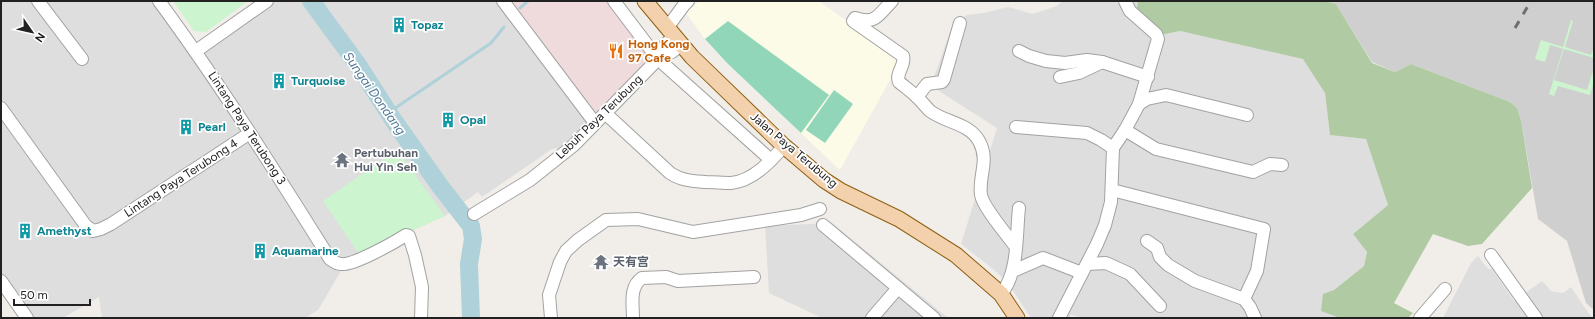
<svg xmlns="http://www.w3.org/2000/svg" width="1595" height="319" viewBox="0 0 1595 319" font-family="Figtree,'Noto Sans SC',sans-serif">
	<style>
		.residential { fill: #dfdede }
		.commercial { fill: #efdbdb }
		.education { fill: #fcfbe7 }
		.religious { fill: #cfcfcf }
		.forest { fill: #b0cba3 }
		.park { fill: #ccf4ce }
		.pitch { fill: #91d6b8 }
		.lines { fill: none; stroke-linecap: round; stroke-linejoin: round }
		.stream { stroke: #afd1d9; stroke-width: 3 }
		.river { stroke: #afd1d9; stroke-width: 18 }
		.minor-casing { stroke: #a2a2a2; stroke-width: 14 }
		.major-casing { stroke: #8e5f11; stroke-width: 17 }
		.minor { stroke: #fff; stroke-width: 12 }
		.major { stroke: #f2d1ac; stroke-width: 15 }
		.rail { stroke: #6f6f6f; stroke-width: 3; stroke-dasharray: 8 8; stroke-linecap: butt }
		.labels { text-anchor: middle; stroke-width: 3.5; stroke-linejoin: round; paint-order: stroke }
		.culture-label { font-size: 12px; font-weight: bold; fill: #0d838f; stroke: #fff; text-anchor: start }
		.food-label { font-size: 12px; font-weight: bold; fill: #c56008; stroke: #fff; text-anchor: start }
		.street-label { font-size: 12px; fill: #212121; stroke: #fff }
		.worship-label { font-size: 12px; font-weight: bold; fill: #5b616d; stroke: #fff; text-anchor: start }
		.water-label { font-size: 13px; font-style: italic; fill: #507898; stroke: #fff }
	</style>
	<rect width="100%" height="100%" fill="#f1eee9"/>
	<g class="residential">
		<polygon points="1,1 159,1 196,51 267,1 614,1 658,59 574,145 552,149 482,197 478,192 445,216 348,259 318,310 305,318 102,318 99,297 63,318 27,318 1,281"/>
		<polygon points="1062,1 1138,1 1136,12 1161,35 1180,31 1304,59 1325,93 1330,135 1366,139 1388,205 1353,234 1367,252 1364,266 1334,290 1340,318 1083,318 1071,315 1069,318 1031,318 1008,283 993,269 961,244 997,128 931,86 952,26 967,15 984,13 1008,7 1033,14 1057,6"/>
		<polygon points="832,223 948,318 822,318 769,293 765,226"/>
		<polygon points="1478,256 1488,269 1492,269 1514,301 1542,281 1551,291 1563,293 1571,287 1589,314 1594,318 1443,318 1471,263"/>
	</g>
	<polygon class="commercial" points="503,1 614,1 658,59 595,123"/>
	<polygon class="education" points="699,1 819,1 901,60 840,170 728,64 705,39 686,13"/>
	<polygon class="religious" points="1324,1 1594,1 1594,310 1586,303 1567,241 1538,219 1521,120 1517,108 1510,102 1411,64 1395,72 1372,62 1336,4"/>
	<polygon class="forest" points="1138,1 1324,1 1336,4 1372,63 1395,72 1411,64 1510,102 1517,108 1521,120 1532,188 1482,244 1468,246 1433,234 1394,303 1413,313 1408,318 1340,318 1321,311 1323,294 1334,290 1364,266 1367,252 1353,234 1388,205 1366,139 1330,135 1325,93 1303,59 1180,31 1161,35 1136,12"/>
	<g class="park">
		<polygon points="173,1 248,1 206,32 194,31"/>
		<polygon points="1571,20 1573,21 1565,47 1591,55 1594,47 1594,58 1564,49 1554,80 1587,90 1594,68 1594,82 1590,95 1558,86 1554,96 1549,94 1563,49 1550,45 1545,62 1535,59 1541,40 1563,47"/>
		<polygon points="397,150 445,216 359,254 323,201"/>
	</g>
	<g class="pitch">
		<polygon points="728,21 829,95 801,133 728,64 705,39"/>
		<polygon points="834,90 853,104 825,143 806,130"/>
	</g>
	<g class="lines">
		<g class="stream">
			<polyline points="520,8 528,1"/>
			<polyline points="388,113 491,43 504,27"/>
		</g>
		<polyline class="river" points="311,1 358,65 394,121 440,186 471,226 473,239 469,264 471,318"/>
		<g class="minor-casing">
			<g id="minor">
				<polyline points="38,1 82,59"/>
				<path d="M159,1C220,84 275,171 330,259C333,261 336,264 341,264C353,266 395,242 406,235L409,236L415,255L422,287L421,318"/>
				<polyline points="503,1 595,123"/>
				<polyline points="614,1 658,59 771,160"/>
				<path d="M892,1C878,15 876,25 855,18L853,21L903,56C906,65 895,73 899,82C905,87 912,92 918,98C922,102 926,107 930,111C946,123 969,123 979,141C990,161 978,176 981,195C983,207 1007,235 1015,246"/>
				<polyline points="667,28 684,5 688,1"/>
				<polyline points="196,51 267,1"/>
				<polyline points="1019,51 1029,56 1046,61 1065,63 1087,60 1102,62"/>
				<polyline points="661,56 665,45 674,36"/>
				<polyline points="1060,77 1079,73 1102,62 1148,77"/>
				<polyline points="917,97 927,84 942,82 944,79 960,23"/>
				<polyline points="1139,104 1147,99 1166,95 1247,115"/>
				<polyline points="1,108 86,226 93,231 101,229 111,224 250,133"/>
				<path d="M605,113L670,173C682,181 693,181 706,182C714,182 723,183 731,183C753,181 771,161 784,146"/>
				<polyline points="1016,127 1087,133 1101,140 1113,148"/>
				<polyline points="1125,130 1156,149 1253,172 1270,164 1282,165"/>
				<polyline points="1112,190 1264,229 1257,271 1244,299"/>
				<polyline points="474,214 530,180 574,145 661,56 672,52 681,45"/>
				<polyline points="823,225 934,318"/>
				<polyline points="1147,241 1157,248 1160,257 1168,265 1195,281 1244,299 1250,307 1255,318"/>
				<polyline points="1491,255 1536,318"/>
				<polyline points="1087,264 1106,263 1130,274 1160,306"/>
				<polyline points="1013,271 1043,258 1082,273"/>
				<polyline points="1,281 27,318"/>
				<path d="M1001,294C1019,273 1016,234 1019,208"/>
				<polyline points="551,318 549,295 560,262 566,251 578,240 606,220 638,219 693,232 801,215 820,209"/>
				<path d="M633,318C633,304 629,287 642,278L666,277L678,281L754,277"/>
				<polyline points="872,318 898,288"/>
				<polyline points="1059,318 1097,244 1105,225 1111,202 1113,148 1125,130 1139,104 1158,39 1156,34 1130,11 1125,1"/>
				<polyline points="1420,318 1445,289"/>
			</g>
		</g>
		<g class="major-casing">
			<polyline id="major" points="645,1 692,57 784,146 824,180 841,191 899,219 956,255 1001,294 1017,318"/>
		</g>
		<use href="#minor" class="minor"/>
		<use href="#major" class="major"/>
		<polyline class="rail" points="1515,28 1531,1"/>
	</g>
	<defs>
		<g id="building-bare" transform="scale(1.2)"><path d="M-4-6H4V6H1V3H-1V6H-4ZM-2.5-4.3h1.7v1.8h-1.7ZM.8-4.3h1.7v1.8H.8ZM-2.5-1h1.7V.8h-1.7ZM.8-1h1.7V.8H.8Z" fill="#0f9aa8" stroke="#fff" stroke-width="2.5" paint-order="stroke"/></g>
		<g id="restaurant-bare" transform="scale(1.2)"><path d="M-5-6h1v4h1v-4h1v4h1v-4h1v5L-1.5 .5V6h-2V.5L-5-1ZM5-6V6H3V1.5H1.5Q1.5-4 5-6Z" fill="#e8710a" stroke="#fff" stroke-width="2.5" paint-order="stroke"/></g>
		<g id="temple-bare" transform="scale(1.2)"><path d="M0-6L5-2H3V0L6.5 2.5H4V6H1.5V3h-3V6H-4V2.5H-6.5L-3 0V-2H-5Z" fill="#6b7280" stroke="#fff" stroke-width="2.5" paint-order="stroke"/></g>
	</defs>
	<g fill-rule="evenodd">
		<use href="#building-bare" x="399" y="25"/>
		<use href="#restaurant-bare" x="616" y="51"/>
		<use href="#building-bare" x="279" y="81"/>
		<use href="#building-bare" x="448" y="120"/>
		<use href="#building-bare" x="186" y="127"/>
		<use href="#temple-bare" x="342" y="160"/>
		<use href="#building-bare" x="25" y="231"/>
		<use href="#building-bare" x="260" y="251"/>
		<use href="#temple-bare" x="601" y="262"/>
	</g>
	<g class="labels">
		<g class="culture-label">
			<text x="411" y="29">Topaz</text>
			<text x="291" y="85">Turquoise</text>
			<text x="460" y="124">Opal</text>
			<text x="198" y="131">Pearl</text>
			<text x="37" y="235">Amethyst</text>
			<text x="272" y="255">Aquamarine</text>
		</g>
		<g class="food-label">
			<text x="628" y="48">Hong Kong<tspan x="628" dy="14">97 Cafe</tspan></text>
		</g>
		<g class="street-label">
			<text transform="translate(599 117) rotate(-44)" y="4">Lebuh Paya Terubung</text>
			<text transform="translate(247 128) rotate(57)" y="4">Lintang Paya Terubong 3</text>
			<text transform="translate(794 150) rotate(40)" y="4">Jalan Paya Terubung</text>
			<text transform="translate(181 178) rotate(-33)" y="4">Lintang Paya Terubong 4</text>
		</g>
		<g class="worship-label">
			<text x="354" y="157">Pertubuhan<tspan x="354" dy="14">Hui Yin Seh</tspan></text>
			<text x="613" y="266">天有宫</text>
		</g>
		<g class="water-label">
			<text transform="translate(375 93) rotate(55)" y="5">Sungai Dondang</text>
		</g>
	</g>
	<rect width="1595" height="319" fill="none" stroke="#212121" stroke-width="4"/>
	<g transform="translate(32 32) rotate(124)" stroke="#ffffff" stroke-width="3" paint-order="stroke">
	<path d="M0-3L7 15L0 10L-7 15Z" fill="#212121"/>
	<text y="-6" font-size="11" font-weight="bold" text-anchor="middle" fill="#212121">N</text>
	</g>
	<path d="M14 299v6h76v-6" fill="none" stroke="#212121" stroke-width="2"/>
	<text x="20" y="299" font-size="12" fill="#212121" stroke="#ffffff" stroke-width="3" paint-order="stroke">50 m</text>
</svg>
